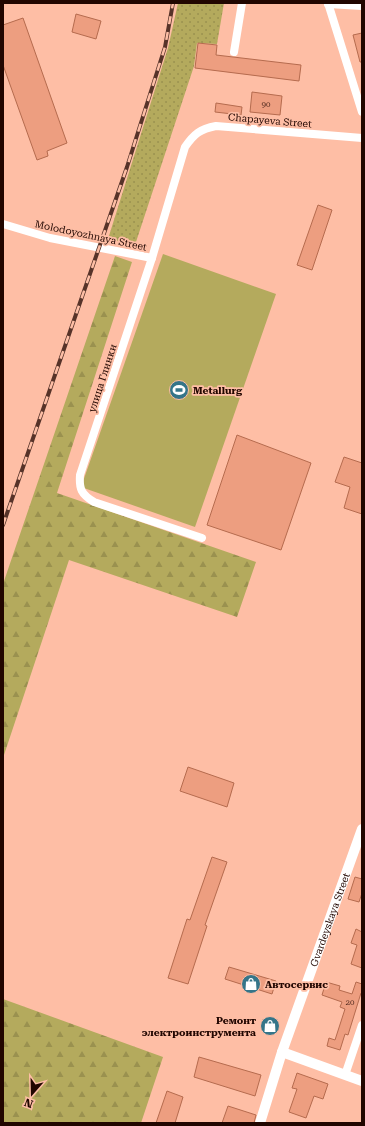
<svg xmlns="http://www.w3.org/2000/svg" width="365" height="1126" viewBox="0 0 365 1126" font-family="'Roboto Serif',serif">
	<style>
		.grass { fill: url(#grass-dots) }
		.forest { fill: url(#forest-firs) }
		.park { fill: #b4aa5d }
		.building { fill: #ed9e80; stroke: #b56b4e }
		.lines { fill: none; stroke-linecap: round; stroke-linejoin: round }
		.minor { stroke: #fff; stroke-width: 8 }
		.tertiary { stroke: #fff; stroke-width: 10 }
		.rail-casing { stroke: #573329; stroke-width: 4 }
		.rail { stroke: #febea5; stroke-width: 2.5; stroke-dasharray: 8; stroke-linecap: butt }
		.labels { text-anchor: middle; stroke-width: 3.5; stroke-linejoin: round; paint-order: stroke }
		.number-label { font-size: 8px; fill: #542c20 }
		.street-label { font-size: 10px; fill: #210600; stroke: #febea5 }
		.poi-label { font-size: 10px; font-weight: bold; fill: #210600; stroke: #febea5; text-anchor: start }
	</style>
	<defs>
		<pattern id="grass-dots" width="8" height="8" patternUnits="userSpaceOnUse"><rect width="8" height="8" fill="#b4aa5d"/><path d="M2 2h.1M6 6h.1" fill="none" stroke="#9a914f" stroke-width="1.8" stroke-linecap="round"/></pattern>
		<pattern id="forest-firs" width="22" height="20" patternUnits="userSpaceOnUse"><rect width="22" height="20" fill="#b4aa5d"/><path d="M5 1l3.5 6h-7zM16 11l3.5 6h-7z" fill="#9a914f"/></pattern>
	</defs>
	<rect width="100%" height="100%" fill="#febea5"/>
	<polygon class="grass" points="178,3 224,3 217,44 197,43 194,66 135,245 108,239 168,48"/>
	<g class="forest">
		<polygon points="115,256 132,262 57,493 256,562 237,617 69,560 3,758 3,584"/>
		<polygon points="3,999 163,1057 141,1123 3,1123"/>
	</g>
	<polygon class="park" points="163,254 276,294 195,527 81,487"/>
	<g class="building">
		<polygon points="76,14 101,21 96,39 72,32"/>
		<polygon points="23,18 67,143 47,151 48,156 37,160 3,65 3,25"/>
		<polygon points="362,33 362,62 360,62 353,35"/>
		<polygon points="198,43 217,45 216,55 301,65 299,81 195,68"/>
		<polygon points="252,92 282,96 280,115 250,112"/>
		<polygon points="216,103 242,107 241,115 215,112"/>
		<polygon points="318,205 332,210 312,270 297,265"/>
		<polygon points="237,435 311,463 281,550 207,525"/>
		<polygon points="344,457 362,463 362,514 344,508 350,487 335,482"/>
		<polygon points="188,767 234,783 227,807 180,791"/>
		<polygon points="212,857 227,862 205,925 207,926 188,984 168,978 187,919 190,920"/>
		<polygon points="355,877 362,879 362,893 359,902 348,899"/>
		<polygon points="356,929 362,932 362,968 351,964 357,945 351,943"/>
		<polygon points="229,967 276,981 272,994 225,979"/>
		<polygon points="326,982 340,986 339,990 352,994 356,982 362,984 362,993 361,993 348,1035 345,1034 340,1050 327,1046 329,1038 335,1040 345,1009 340,1007 342,1002 322,995"/>
		<polygon points="199,1057 261,1075 255,1096 194,1077"/>
		<polygon points="297,1073 328,1084 323,1099 314,1096 306,1118 289,1112 297,1089 292,1088"/>
		<polygon points="167,1091 183,1097 175,1123 156,1123"/>
		<polygon points="228,1106 256,1115 254,1123 222,1123"/>
	</g>
	<g class="lines">
		<g class="minor">
			<polyline points="328,3 362,112"/>
			<polyline points="328,4 362,6"/>
			<polyline points="234,52 242,3"/>
			<polyline points="3,224 50,238 152,258"/>
			<path d="M202,538L94,502C81,494 79,489 80,475L152,258L185,147C194,134 200,129 216,126L362,138"/>
			<polyline points="345,1075 362,1025"/>
		</g>
		<g class="tertiary">
			<polyline points="282,1052 362,1081"/>
			<path id="s1" d="M260,1123L282,1052L362,829"/>
		</g>
		<g class="rail-casing">
			<polyline id="rail" points="3,525 127,167 165,47 173,3"/>
		</g>
		<use href="#rail" class="rail"/>
	</g>
	<defs>
		<g id="stadium-disc" transform="scale(1)"><circle r="9.5" fill="#357589" stroke="#febea5"/><path d="M0-5a6.5 5 0 1 0 0 10a6.5 5 0 1 0 0-10ZM-3.5-1.8h7v3.6h-7Z" fill="#fff"/></g>
		<g id="shop-disc" transform="scale(1)"><circle r="9.5" fill="#357589" stroke="#febea5"/><path d="M-5-2.5h2.3a2.7 3.5 0 0 1 5.4 0H5L5.5 6h-11ZM-1.5-2.5h3a1.5 2.3 0 0 0-3 0Z" fill="#fff"/></g>
	</defs>
	<g fill-rule="evenodd">
		<use href="#stadium-disc" x="179" y="390"/>
		<use href="#shop-disc" x="251" y="984"/>
		<use href="#shop-disc" x="270" y="1026"/>
	</g>
	<g class="labels">
		<g class="number-label">
			<text x="266" y="107">90</text>
			<text x="350" y="1005">20</text>
		</g>
		<g class="street-label">
			<text transform="translate(270 120) rotate(5)" y="4">Chapayeva Street</text>
			<text transform="translate(91 235) rotate(12)" y="4">Molodoyozhnaya Street</text>
			<text transform="translate(102 378) rotate(-72)" y="4">улица Глинки</text>
			<text dy="4" stroke="none"><textPath href="#s1" startOffset="215">Gvardeyskaya Street</textPath></text>
		</g>
		<g class="poi-label">
			<text x="193" y="394">Metallurg</text>
			<text x="265" y="988">Автосервис</text>
			<text x="256" y="1024" text-anchor="end">Ремонт<tspan x="256" dy="12">электроинструмента</tspan></text>
		</g>
	</g>
	<rect width="365" height="1126" fill="none" stroke="#210600" stroke-width="8"/>
	<g transform="translate(32 1094) rotate(200)" stroke="#febea5" stroke-width="3" paint-order="stroke">
	<path d="M0-3L7 15L0 10L-7 15Z" fill="#210600"/>
	<text y="-6" font-size="11" font-weight="bold" text-anchor="middle" fill="#210600">N</text>
	</g>
</svg>
